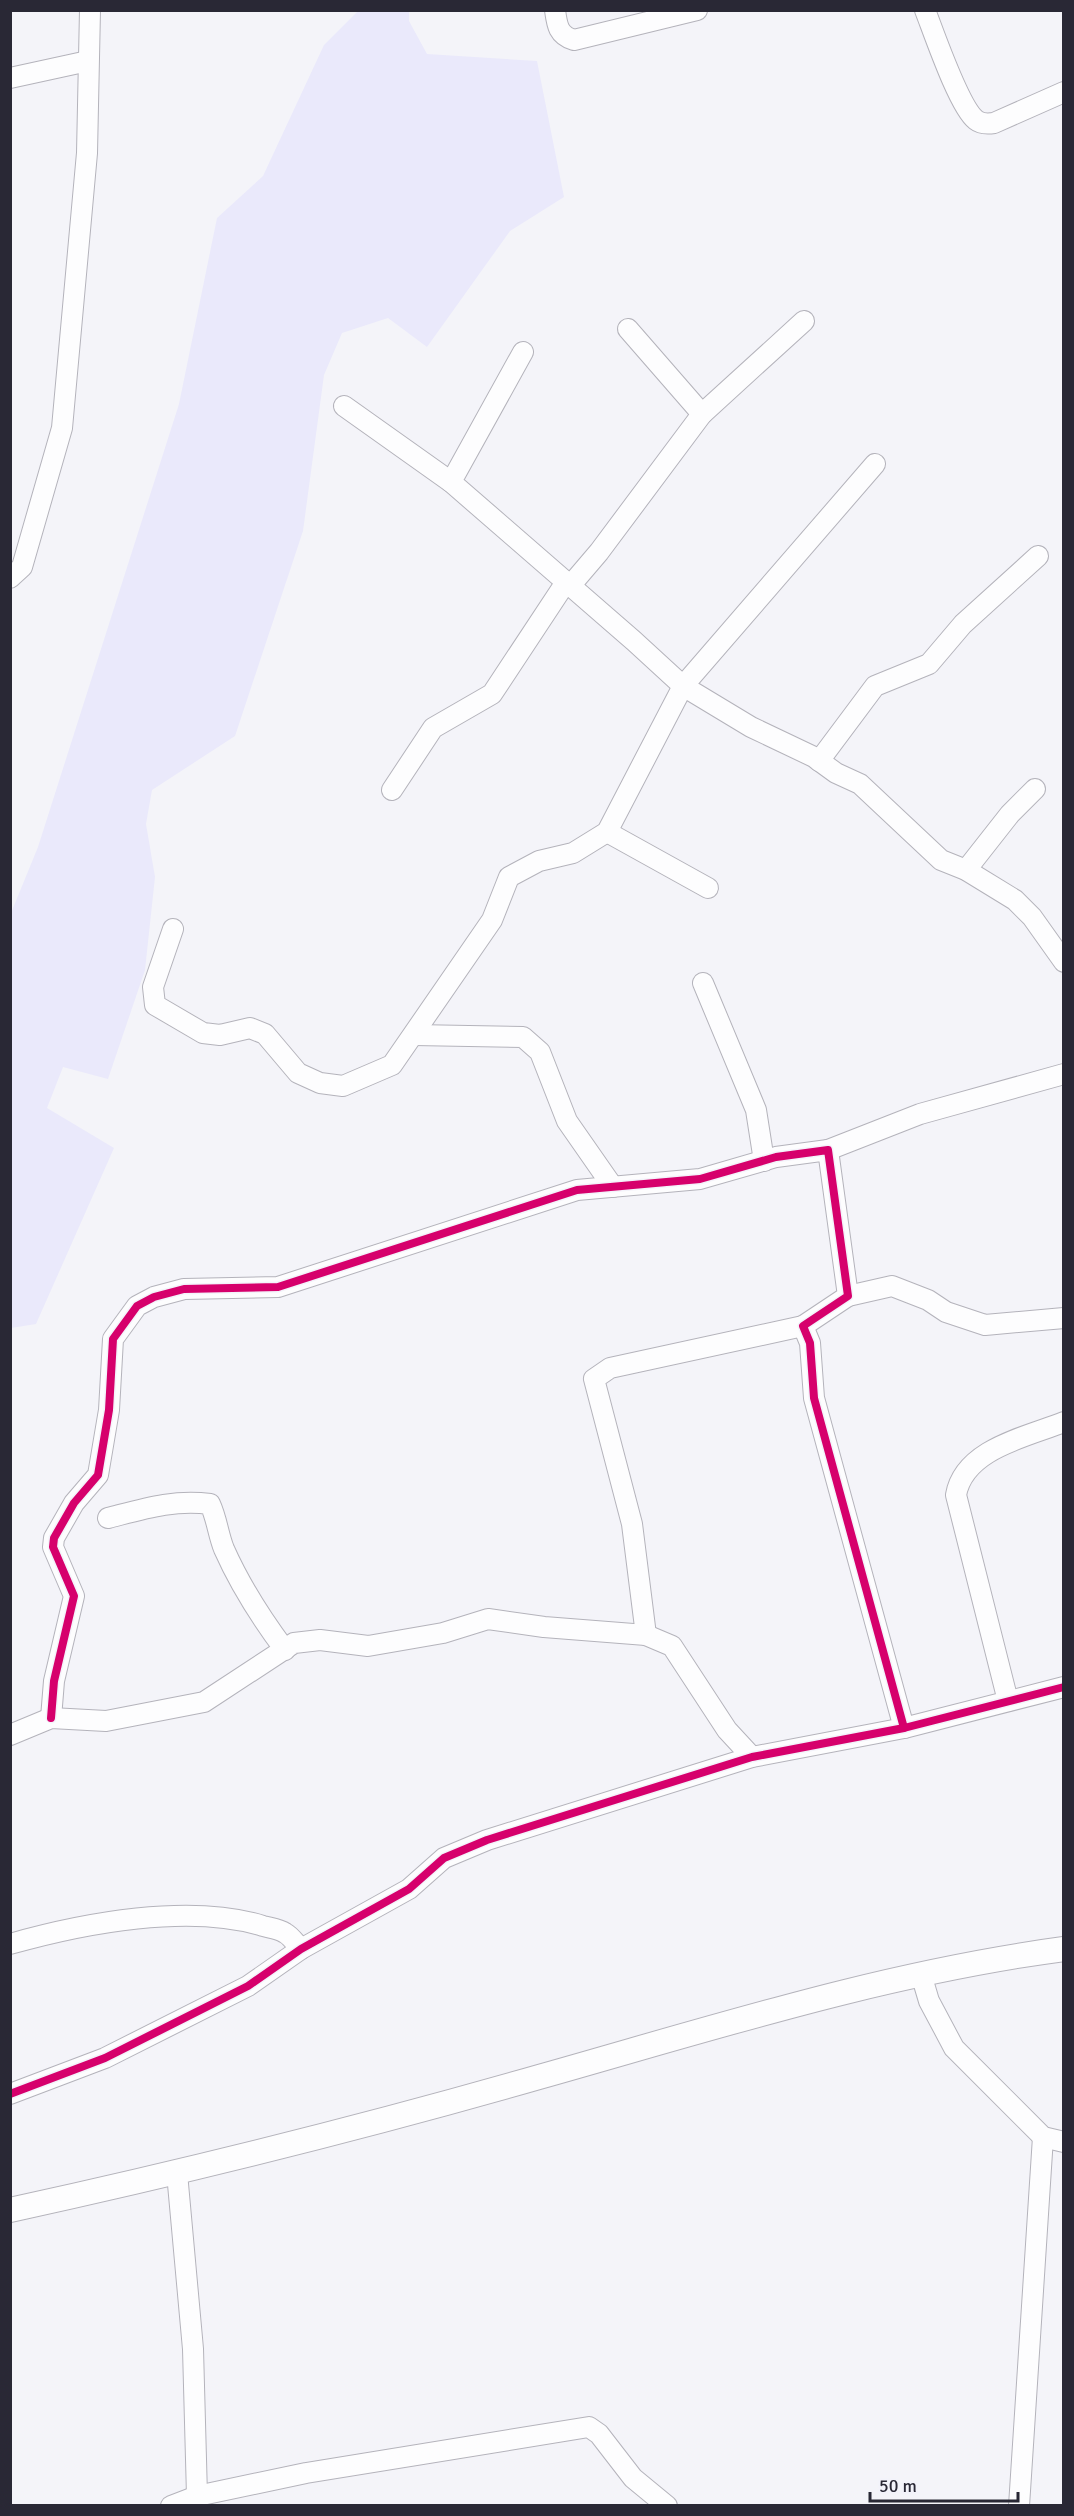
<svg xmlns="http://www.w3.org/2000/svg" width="1074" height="2516" viewBox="0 0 1074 2516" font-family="Signika,sans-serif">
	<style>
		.green { fill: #eae9fb }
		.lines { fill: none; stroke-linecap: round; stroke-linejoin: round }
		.minor-casing { stroke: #b4b3bb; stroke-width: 22 }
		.tertiary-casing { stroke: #b4b3bb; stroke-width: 26 }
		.minor { stroke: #fdfdfe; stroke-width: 20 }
		.tertiary { stroke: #fdfdfe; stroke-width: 24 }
		.cycleway-casing { stroke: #f3f3fa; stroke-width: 11 }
		.cycleway { stroke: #d6006c; stroke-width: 8 }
	</style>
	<rect width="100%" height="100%" fill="#f4f4f9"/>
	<polygon class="green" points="358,11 409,11 409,21 427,54 537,61 564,197 510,231 427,347 388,318 342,333 324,375 303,531 235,736 152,790 146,824 155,877 145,970 108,1079 63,1067 47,1108 114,1148 36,1324 11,1328 11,913 38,847 179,404 217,218 263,176 324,45"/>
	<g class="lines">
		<g class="minor-casing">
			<g id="minor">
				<path d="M555,10C557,25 558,35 574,40L697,10"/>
				<path d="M925,10C934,33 959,107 976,120C981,124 987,124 994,123L1064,92"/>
				<polyline points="10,78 88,61"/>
				<polyline points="628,329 702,414"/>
				<polyline points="523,352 451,482 634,641 683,686 751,727 814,757 836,773 860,784 941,860 966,870 1015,900 1032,917 1064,962"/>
				<polyline points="344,406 451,482"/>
				<polyline points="10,578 22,567 62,428 87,153 90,10"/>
				<polyline points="570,586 599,552 702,414 804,321"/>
				<polyline points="819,761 875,686 929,664 963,624 1038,556"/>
				<polyline points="392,790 433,728 492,694 566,582"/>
				<polyline points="607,832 708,888"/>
				<polyline points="966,870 1010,814 1035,789"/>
				<polyline points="173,929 153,987 155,1005 203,1033 220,1035 250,1028 265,1034 298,1073 320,1083 343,1086 392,1065 492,920 509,877 539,861 573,853 607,832 683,686 875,464"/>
				<polyline points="703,983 756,1110 764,1161"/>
				<polyline points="414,1035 523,1037 540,1052 567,1121 613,1187"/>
				<polyline points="828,1150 920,1114 1064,1074"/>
				<polyline points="848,1296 892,1286 928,1300 946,1312 985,1325 1064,1318"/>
				<path d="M108,1518C143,1509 174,1499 210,1504C217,1519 218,1534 224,1549C240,1585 261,1618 285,1650"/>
				<polyline points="646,1635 632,1524 594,1379 610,1368 803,1326"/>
				<path d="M1008,1701L956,1495C964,1449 1026,1437 1064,1422"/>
				<polyline points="51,1718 54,1681 74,1596 53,1547 54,1538 74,1503 98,1475 109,1410 113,1339 137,1306 154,1297 184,1289 278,1287 577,1190 700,1179 776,1157 828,1150 848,1296 803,1326 810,1343 814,1398 904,1728"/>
				<polyline points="10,1735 51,1718 106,1721 204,1702 294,1643 320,1640 368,1646 443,1633 488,1619 544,1627 646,1635 672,1646 727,1730 752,1757"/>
				<path d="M10,1944C84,1923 190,1903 263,1926C270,1928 279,1929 285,1933C291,1936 296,1944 301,1949"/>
				<polyline points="921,1974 929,2001 954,2048 1043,2137 1064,2142"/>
				<polyline points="10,2094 105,2058 248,1986 301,1949 409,1889 444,1858 487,1840 752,1757 904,1728 1064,1687"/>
				<polyline points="177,2173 193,2349 197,2496"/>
				<polyline points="171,2506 197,2496 306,2473 589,2427 599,2434 633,2478 667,2506"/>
				<polyline points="1019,2506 1043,2137"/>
			</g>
		</g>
		<g class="tertiary-casing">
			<path id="tertiary" d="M10,2210C188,2171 365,2127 539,2077C713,2028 884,1973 1064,1949"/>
		</g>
		<use href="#minor" class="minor"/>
		<use href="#tertiary" class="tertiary"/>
		<g class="cycleway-casing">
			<g id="cycleway">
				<polyline points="51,1718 54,1681 74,1596 53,1547 54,1538 74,1503 98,1475 109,1410 113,1339 137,1306 154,1297 184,1289 278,1287 577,1190 700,1179 776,1157 828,1150 848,1296 803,1326 810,1343 814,1398 904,1728"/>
				<polyline points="10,2094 105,2058 248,1986 301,1949 409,1889 444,1858 487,1840 752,1757 904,1728 1064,1687"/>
			</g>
		</g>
		<use href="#cycleway" class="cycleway"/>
	</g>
	<rect width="1074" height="2516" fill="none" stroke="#292835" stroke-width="24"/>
	<path d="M870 2492v9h148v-9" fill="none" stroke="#292835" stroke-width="3"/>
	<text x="879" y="2492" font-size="18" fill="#292835" stroke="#f3f3fa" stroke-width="4.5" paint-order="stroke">50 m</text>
</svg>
